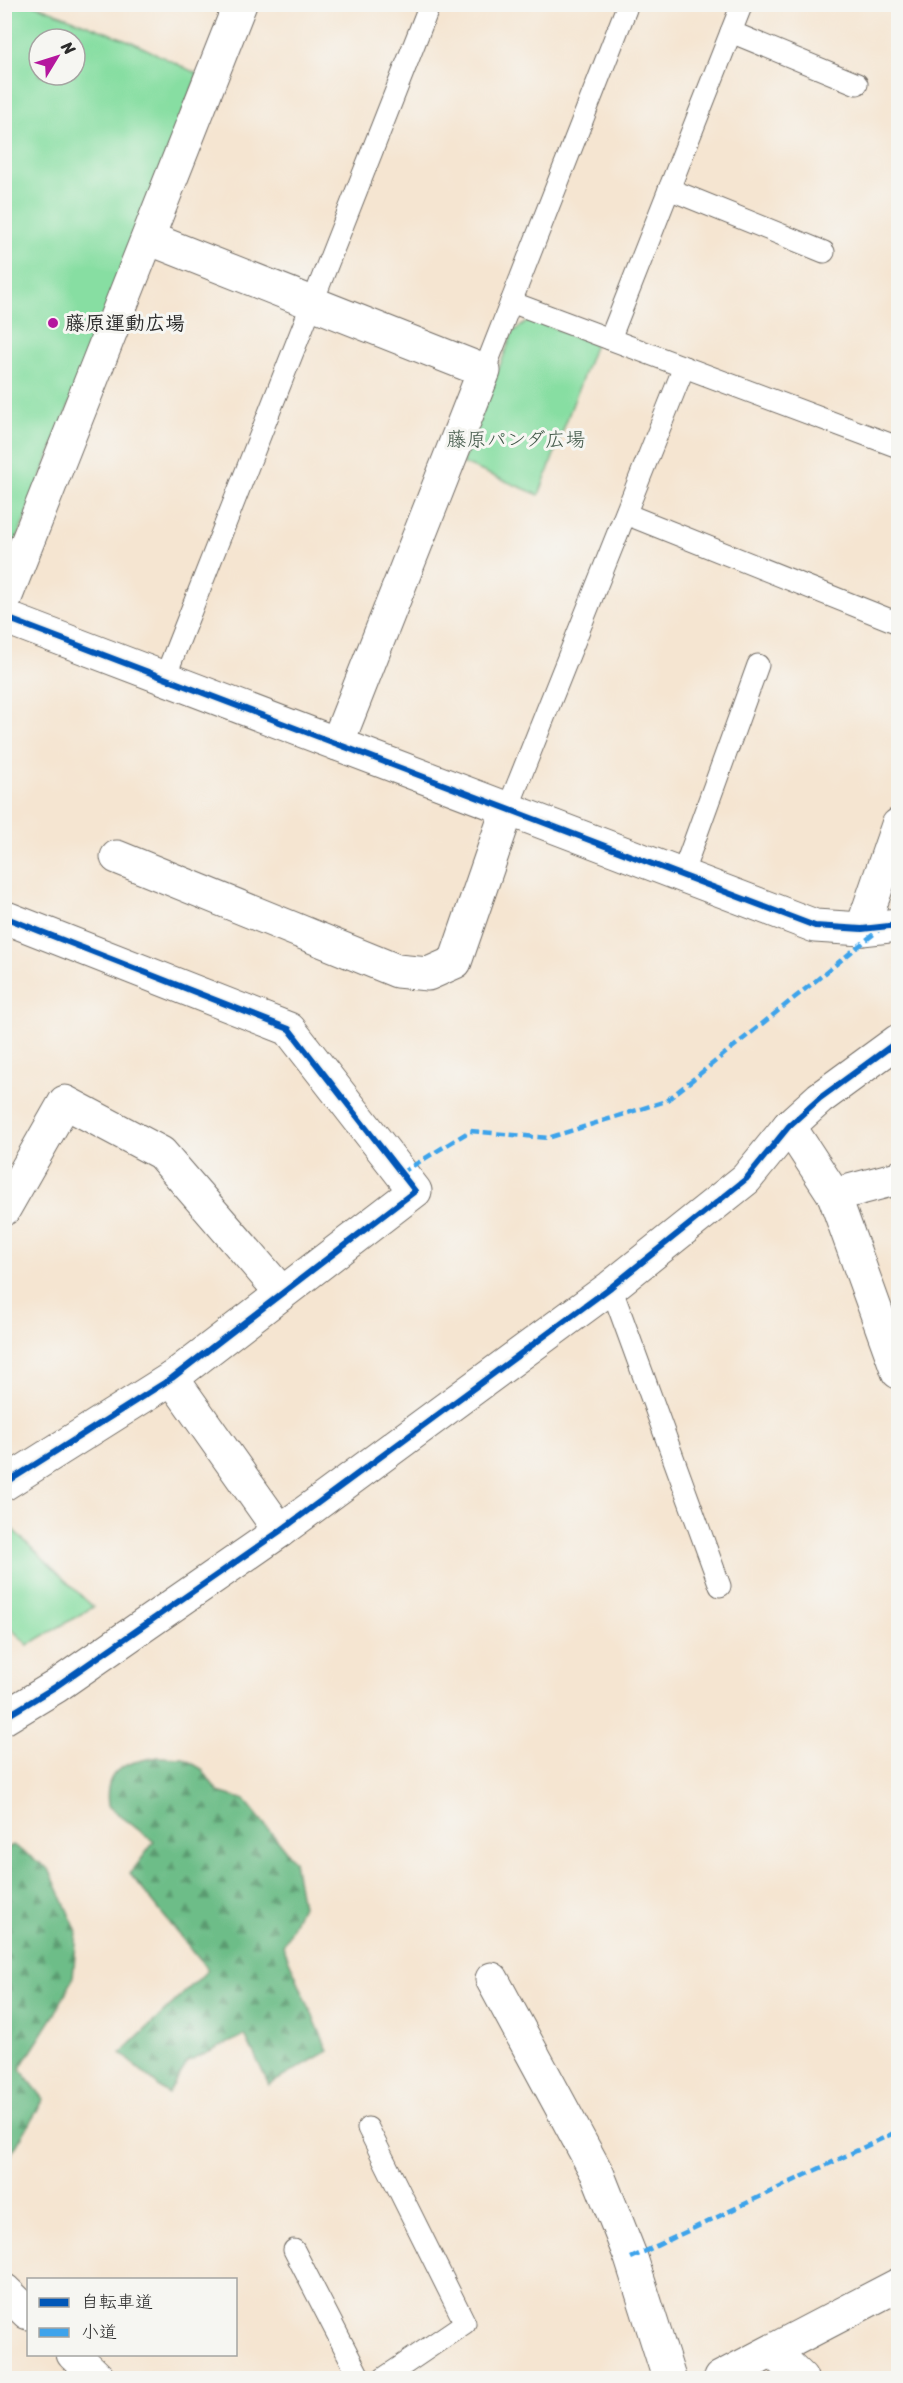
<svg xmlns="http://www.w3.org/2000/svg" width="903" height="2383" viewBox="0 0 903 2383" font-family="Sriracha,'Klee One',sans-serif">
	<style>
		.forest { fill: url(#forest-firs); stroke: #4c745a; stroke-width: 1.5 }
		.green { fill: #87dea2; stroke: #598466; stroke-width: 1.5; fill-rule: evenodd }
		.lines { fill: none; stroke-linecap: round; stroke-linejoin: round }
		.lane-casing { stroke: #726c65; stroke-width: 23 }
		.street-casing { stroke: #726c65; stroke-width: 35 }
		.primary-casing { stroke: #726c65; stroke-width: 35 }
		.lane { stroke: #fff; stroke-width: 21 }
		.street { stroke: #fff; stroke-width: 33 }
		.primary { stroke: #fff; stroke-width: 33 }
		.quiet { stroke: #3ea3eb; stroke-width: 4.5; stroke-dasharray: 9 4.5; stroke-linecap: butt }
		.cycleway-casing { stroke: #f6f6f2; stroke-width: 10 }
		.cycleway { stroke: #0057b8; stroke-width: 6 }
		.poi-dot { fill: #b5179e; stroke: #f6f6f2; stroke-width: 2 }
		.labels { text-anchor: middle; stroke-width: 6; stroke-linejoin: round; paint-order: stroke }
		.poi-label { font-size: 20px; font-weight: bold; fill: #2b2b2b; stroke: #f6f6f2; text-anchor: start }
		.park-label { font-size: 20px; fill: #425849; stroke: #f6f6f2 }
	</style>
	<defs>
		<pattern id="forest-firs" width="22" height="20" patternUnits="userSpaceOnUse" patternTransform="scale(1.5)"><rect width="22" height="20" fill="#6dbd88"/><path d="M5 1l3.5 6h-7zM16 11l3.5 6h-7z" fill="#5a9a6f"/></pattern>
	</defs>
	<rect width="100%" height="100%" fill="#f6f6f2"/>
	<filter id="ink" filterUnits="userSpaceOnUse"><feTurbulence type="fractalNoise" baseFrequency=".0167" numOctaves="2"/><feDisplacementMap in="SourceGraphic" scale="12" xChannelSelector="R" yChannelSelector="G"/><feConvolveMatrix kernelMatrix="1 2 1 2 8 2 1 2 1" color-interpolation-filters="sRGB"/></filter>
	<filter id="wash" filterUnits="userSpaceOnUse"><feTurbulence type="fractalNoise" baseFrequency=".008" numOctaves="4" result="noise"/><feDisplacementMap in="SourceGraphic" scale="24" xChannelSelector="R" yChannelSelector="G"/><feGaussianBlur stdDeviation="1.35" result="paint"/><feColorMatrix in="noise" values="0 0 0 0 0 0 0 0 0 0 0 0 0 0 0 0 0 1.4 0 .05"/><feComposite in="paint" operator="in"/></filter>
	<g filter="url(#wash)">
		<rect width="100%" height="100%" fill="#f5e5d1"/>
		<g class="forest">
			<path d="M158,1757L183,1758L202,1769L218,1792L245,1800L294,1861L302,1906L283,1946L328,2051L269,2085L245,2035L188,2062L168,2094L121,2053L208,1970L130,1874L154,1842L108,1806C103,1767 126,1763 158,1757Z"/>
			<polygon points="13,1845 49,1869 77,1932 73,1978 55,2014 20,2069 44,2099 5,2165 4,1850"/>
		</g>
		<g class="green">
			<path d="M5,5H35L132,42L198,74L5,570ZM39,39H75V75H39Z"/>
			<polygon points="531,319 595,344 539,495 462,463 513,332"/>
			<polygon points="5,1522 93,1607 28,1645 5,1623"/>
		</g>
	</g>
	<g filter="url(#ink)">
		<g class="lines">
			<g class="lane-casing">
				<g id="lane">
					<polyline points="731,32 857,84"/>
					<polyline points="669,189 824,252"/>
					<polyline points="511,302 898,447"/>
					<polyline points="610,339 742,4"/>
					<polyline points="484,371 626,9"/>
					<polyline points="626,514 898,623"/>
					<polyline points="165,677 430,4"/>
					<polyline points="508,808 684,367"/>
					<polyline points="682,875 758,665"/>
					<polyline points="611,1287 720,1586"/>
					<polyline points="368,2128 465,2323 384,2378"/>
					<polyline points="294,2250 360,2378"/>
				</g>
			</g>
			<g class="street-casing">
				<g id="street">
					<polyline points="148,238 484,371 337,744"/>
					<polyline points="4,601 240,4"/>
					<polyline points="4,617 815,926 862,929 898,925"/>
					<polyline points="117,857 397,971 428,974 455,962 508,808"/>
					<polyline points="4,917 289,1029 415,1191 172,1378 4,1484"/>
					<polyline points="862,929 898,825"/>
					<polyline points="789,1126 834,1195 898,1372"/>
					<polyline points="834,1195 898,1178"/>
					<polyline points="4,1209 65,1102 161,1153 281,1292"/>
					<polyline points="172,1378 280,1531"/>
					<polyline points="4,1718 55,1687 280,1531 611,1287 746,1179 789,1126 820,1098 898,1041"/>
					<polyline points="492,1979 598,2175 631,2258 669,2378"/>
					<polyline points="774,2352 801,2378"/>
					<polyline points="720,2378 898,2285"/>
				</g>
			</g>
			<g class="primary-casing">
				<g id="primary">
					<polyline points="4,2290 28,2313"/>
					<polyline points="73,2354 98,2378"/>
				</g>
			</g>
			<use href="#lane" class="lane"/>
			<use href="#street" class="street"/>
			<use href="#primary" class="primary"/>
			<g class="quiet">
				<polyline points="401,1173 470,1131 548,1138 666,1101 880,929"/>
				<polyline points="631,2258 898,2131"/>
			</g>
			<g class="cycleway-casing">
				<g id="cycleway">
					<polyline points="4,617 815,926 862,929 898,925"/>
					<polyline points="4,917 289,1029 415,1191 172,1378 4,1484"/>
					<polyline points="4,1718 55,1687 280,1531 611,1287 746,1179 789,1126 820,1098 898,1041"/>
				</g>
			</g>
			<use href="#cycleway" class="cycleway"/>
		</g>
	</g>
	<circle class="poi-dot" cx="53" cy="323" r="6"/>
	<g class="labels">
		<g class="poi-label">
			<text x="65" y="330">藤原運動広場</text>
		</g>
		<g class="park-label">
			<text x="516" y="446">藤原パンダ広場</text>
		</g>
	</g>
	<rect width="903" height="2383" fill="none" stroke="#f6f6f2" stroke-width="24"/>
	<rect x="27" y="2278" width="210" height="78" fill="#f6f6f2" stroke="#a5a5a2" stroke-width="1.5"/>
	<rect x="39" y="2298" width="30" height="9" fill="#0057b8" stroke="#a5a5a2" stroke-width="1.5"/>
	<text x="81" y="2308" font-size="18" fill="#2b2b2b">自転車道</text>
	<rect x="39" y="2328" width="30" height="9" fill="#3ea3eb" stroke="#a5a5a2" stroke-width="1.5"/>
	<text x="81" y="2338" font-size="18" fill="#2b2b2b">小道</text>
	<g transform="translate(57 57) rotate(52)"><circle r="28" fill="#f6f6f2" stroke="#a5a5a2" stroke-width="1.5"/>
	<path d="M0-4.5L10 22L0 15L-10 22Z" fill="#b5179e"/>
	<text y="-9" font-size="16" font-weight="bold" text-anchor="middle" fill="#2b2b2b">N</text>
	</g>
</svg>
